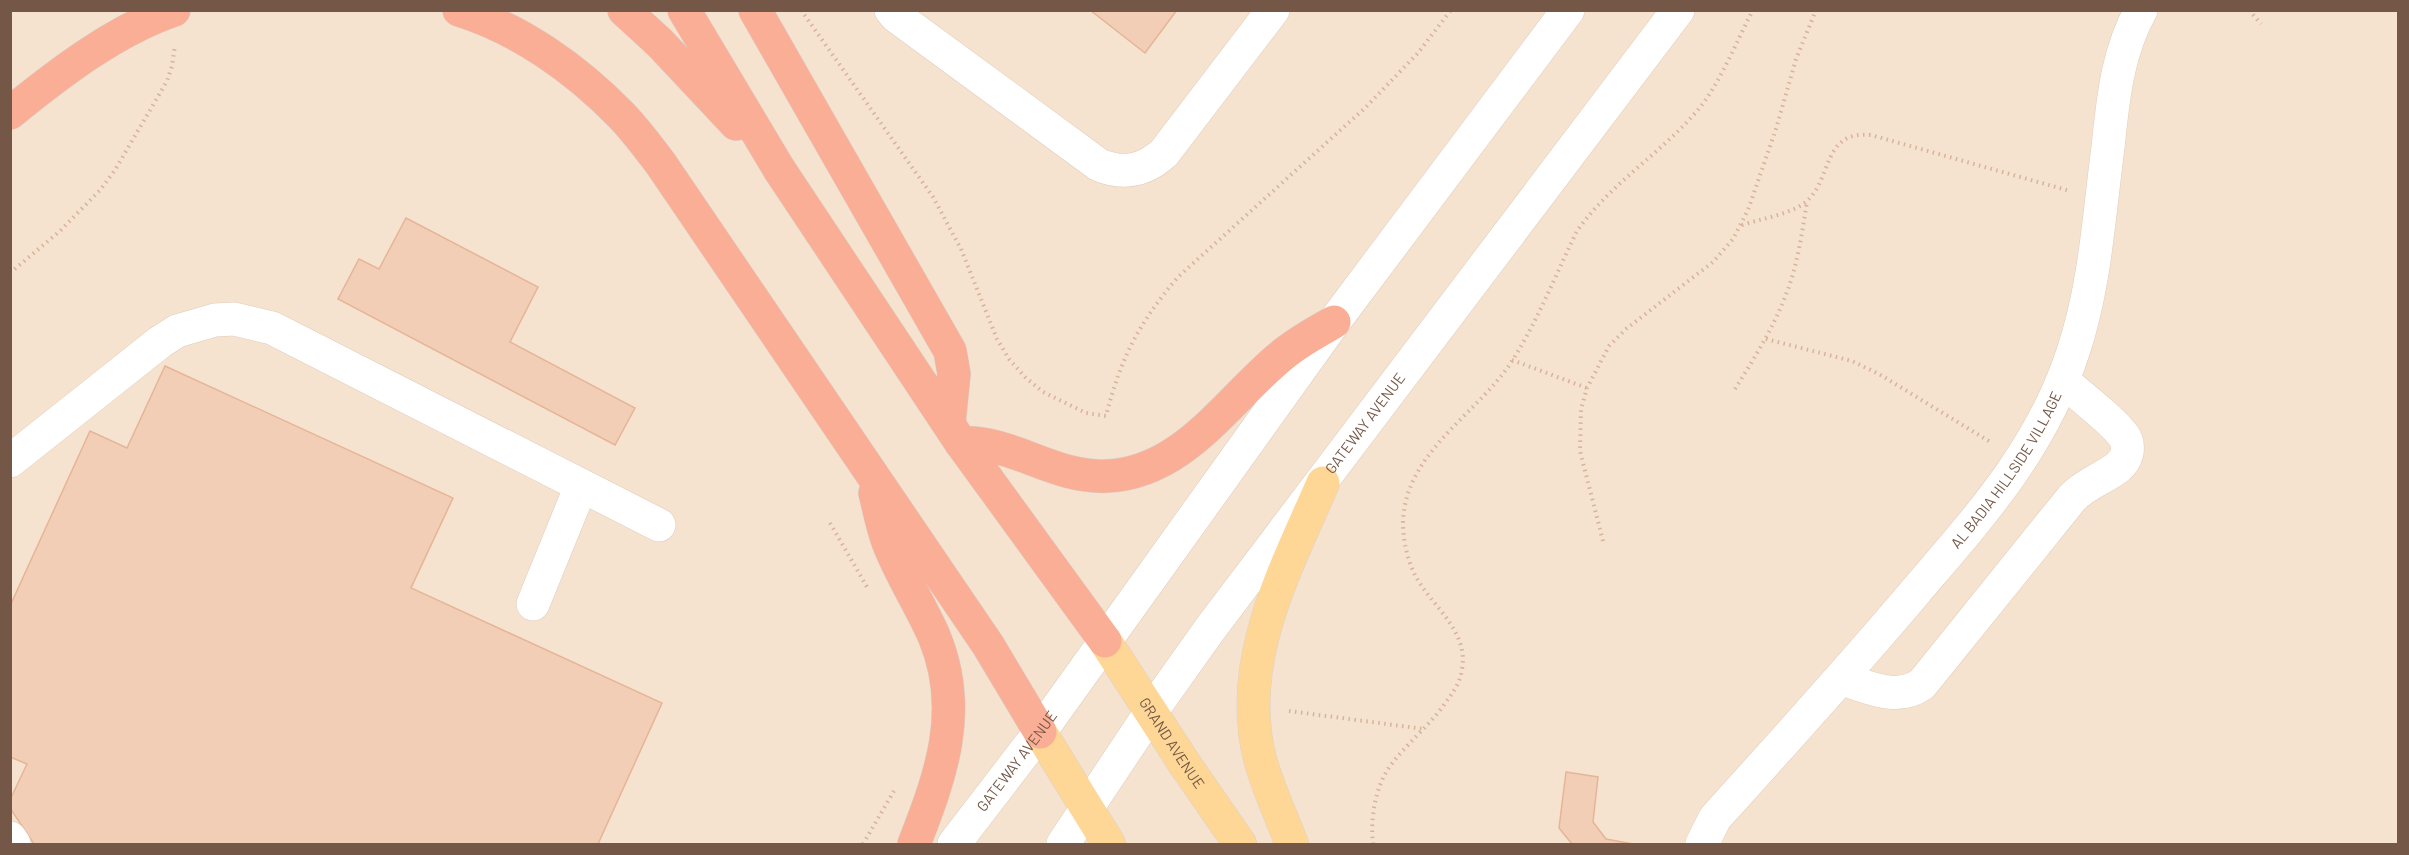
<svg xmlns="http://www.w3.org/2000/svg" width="2409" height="855" viewBox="0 0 2409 855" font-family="Barlow,sans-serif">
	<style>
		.residential { fill: #f5e3cf }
		.building { fill: #f3ceb7; stroke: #e6b497; stroke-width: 1.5 }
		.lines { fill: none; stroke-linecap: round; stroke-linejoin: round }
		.minor-casing { stroke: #e1cdbc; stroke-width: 34 }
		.major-casing { stroke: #dbd3cf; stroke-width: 34 }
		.highway-casing { stroke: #dbd3cf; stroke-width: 34 }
		.path { stroke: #d8b29b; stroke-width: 4; stroke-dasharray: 1.5 4.5; stroke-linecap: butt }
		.minor { stroke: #fff; stroke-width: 33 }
		.major { stroke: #fed696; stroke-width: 33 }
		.highway { stroke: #faae95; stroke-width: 33 }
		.labels { text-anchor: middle; stroke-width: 4.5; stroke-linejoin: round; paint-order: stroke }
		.street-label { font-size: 15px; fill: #745747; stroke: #fff5e7 }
	</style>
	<rect width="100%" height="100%" fill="#fdf1e0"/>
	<polygon class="residential" points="10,11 2398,11 2398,844 11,844"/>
	<g class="building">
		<polygon points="1090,10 1177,10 1145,53"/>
		<polygon points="406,218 538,287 510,342 635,408 615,445 338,299 359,259 379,269"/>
		<polygon points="165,366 453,498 411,588 662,703 598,844 34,844 10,808 10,800 27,764 10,757 10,606 90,431 127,448"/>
		<polygon points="1566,772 1598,777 1593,822 1606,839 1633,844 1572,844 1559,828"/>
	</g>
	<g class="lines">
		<g class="minor-casing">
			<g id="minor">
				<path d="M891,10L896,16L1099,165C1124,175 1144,171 1164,153L1273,10"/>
				<polyline points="10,461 160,342 177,331 215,320 234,319 272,328 659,525"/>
				<polyline points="533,604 581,486"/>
				<path d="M1842,679C1869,687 1897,702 1922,684L2072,498C2086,483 2103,479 2118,467C2127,460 2130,448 2125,438C2118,425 2076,392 2063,381"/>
				<polyline points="10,838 14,844"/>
				<path id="s1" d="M954,844L1040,732L1334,322L1568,10"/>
				<path id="s2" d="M1063,844L1151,712L1210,629L1678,10"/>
				<path id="s3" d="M1702,844L1715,818C1783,743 1851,668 1916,591C1980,516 2042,448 2073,352C2095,287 2099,216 2108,147C2113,100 2117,53 2141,10"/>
			</g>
		</g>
		<g class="major-casing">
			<g id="major">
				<path id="s4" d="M1105,641L1184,763L1240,844"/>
				<polyline points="1040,732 1109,844"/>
				<path d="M1292,844C1281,816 1268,788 1260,759C1235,661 1286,569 1323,483"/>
			</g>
		</g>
		<g class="highway-casing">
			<g id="highway">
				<path d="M459,10C520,29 576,69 620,114C635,129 648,147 661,164L988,645L1040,732"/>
				<polyline points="624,10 660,43 736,124"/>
				<polyline points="684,10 779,169 961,443 1105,641"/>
				<polyline points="755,10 950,351 954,374 949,423"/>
				<path d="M10,113C58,74 115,30 174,10"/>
				<path d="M961,443C1011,440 1054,479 1107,476C1183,473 1227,401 1280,357C1296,343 1315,333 1334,322"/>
				<path d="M875,493C879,509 882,526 888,542C900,574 920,604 934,636C965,710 941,775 914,844"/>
			</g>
		</g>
		<g class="path">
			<path d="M801,10L933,197L961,249L997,339L1009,359L1025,377L1043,392L1086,413L1106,416C1121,357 1139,323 1178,277L1366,107L1418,53L1451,10"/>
			<polyline points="2249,10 2261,24"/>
			<path d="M1742,225C1760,219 1796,213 1808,200C1832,177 1823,130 1871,135L2070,191"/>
			<polyline points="10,273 60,231 101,189 115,170 167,81 172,66 175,45"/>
			<polyline points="1766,339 1852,361 1879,374 1992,443"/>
			<polyline points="1512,360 1587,388"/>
			<path d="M1735,389C1755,357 1774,327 1787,292C1798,263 1802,232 1807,202"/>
			<polyline points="830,523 867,587"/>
			<polyline points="1603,541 1580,451 1581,409 1587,388 1609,346 1626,329 1713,262 1733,239 1748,210 1776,129 1796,59 1816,10"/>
			<polyline points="1289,711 1424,729"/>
			<polyline points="863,844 894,791"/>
			<path d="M1373,844C1370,820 1375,787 1390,766C1405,746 1425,729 1441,709C1450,696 1460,685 1462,669C1469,630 1431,606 1415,575C1407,559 1403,540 1403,522C1405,452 1478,414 1512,361C1538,320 1556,274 1577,231C1610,184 1660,154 1697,111C1720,84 1736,42 1753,10"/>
		</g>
		<use href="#minor" class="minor"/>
		<use href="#major" class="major"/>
		<use href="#highway" class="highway"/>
	</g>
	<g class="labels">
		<g class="street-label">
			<text dy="5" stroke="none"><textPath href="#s2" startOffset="518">GATEWAY AVENUE</textPath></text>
			<text dy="5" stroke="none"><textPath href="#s3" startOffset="484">AL BADIA HILLSIDE VILLAGE</textPath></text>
			<text dy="5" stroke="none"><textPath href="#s4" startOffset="122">GRAND AVENUE</textPath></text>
			<text dy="5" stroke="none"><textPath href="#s1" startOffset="104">GATEWAY AVENUE</textPath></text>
		</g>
	</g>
	<rect width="2409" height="855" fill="none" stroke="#745747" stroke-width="24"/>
</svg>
